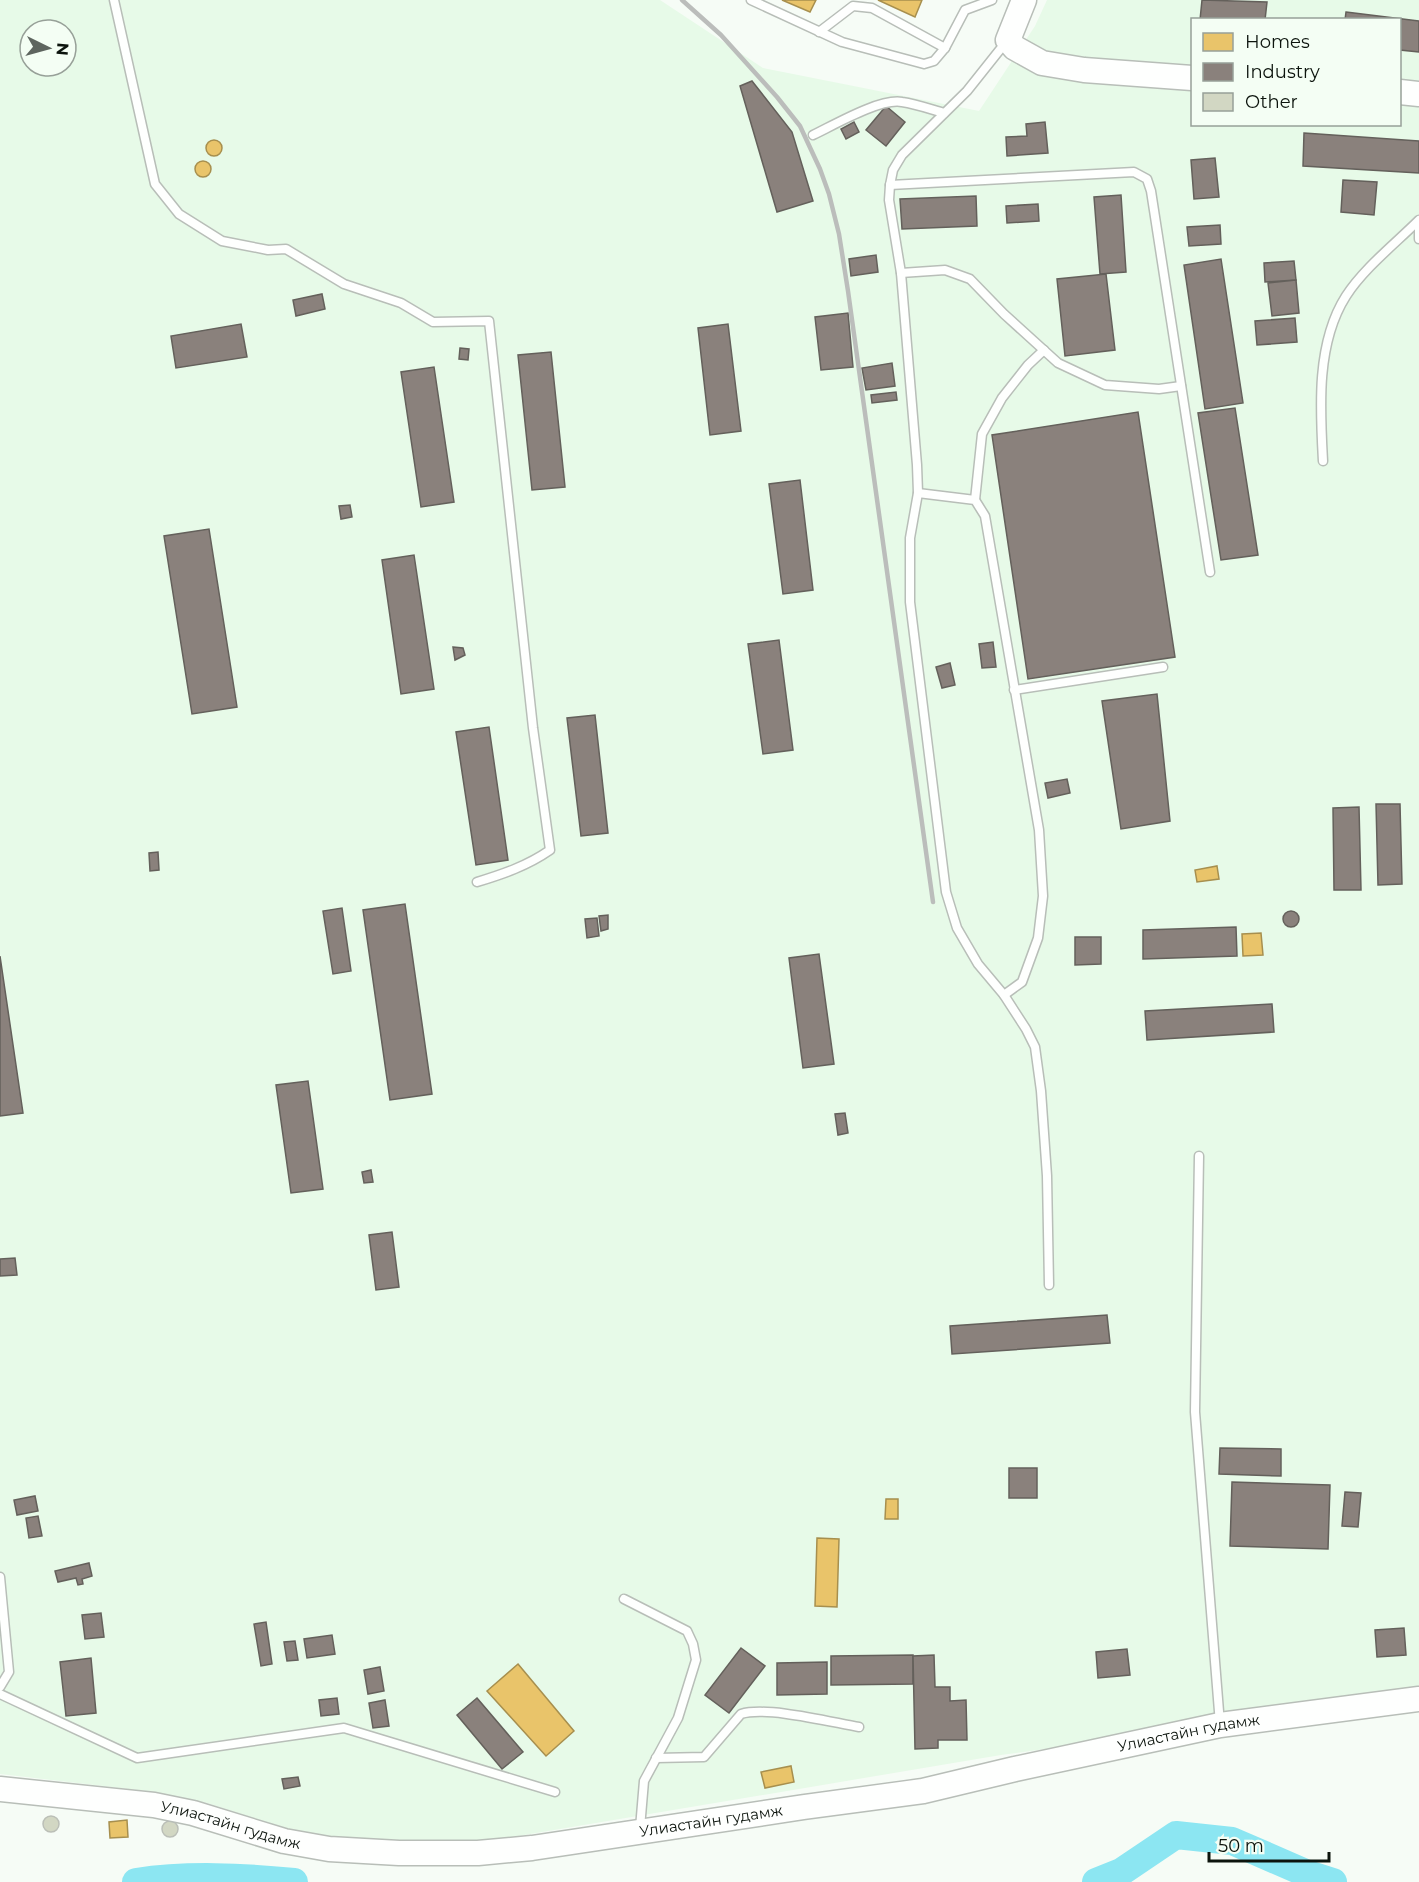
<svg xmlns="http://www.w3.org/2000/svg" width="1419" height="1882" viewBox="0 0 1419 1882" font-family="Montserrat,sans-serif">
	<style>
		.built { fill: #e7fae8; fill-rule: evenodd }
		.homes { fill: #e9c46a; stroke: #a78f4e; stroke-width: 1.5 }
		.industry { fill: #8a817c; stroke: #64605b; stroke-width: 1.5 }
		.lines { fill: none; stroke-linecap: round; stroke-linejoin: round }
		.river { stroke: #8ce6f2; stroke-width: 28 }
		.building { fill: #d2d7c3; stroke: #bbbfb7; stroke-width: 1.5 }
		.lane-casing { stroke: #b8beb8; stroke-width: 11 }
		.secondary-casing { stroke: #b8beb8; stroke-width: 27 }
		.lane { stroke: #fefffe; stroke-width: 8 }
		.secondary { stroke: #fefffe; stroke-width: 24 }
		.rail { stroke: #bbbdbb; stroke-width: 4.5 }
		.labels { text-anchor: middle; stroke-width: 6; stroke-linejoin: round; paint-order: stroke }
		.street-label { font-size: 15px; fill: #0c140d; stroke: #f4fef4 }
	</style>
	<rect width="100%" height="100%" fill="#f6fcf6"/>
	<path class="built" d="M0,0H660L763,68L979,111L1035,26L1047,0H1419V1698L1001,1755L483,1842H403L321,1837L279,1826L207,1803L146,1791L0,1774ZM1192,20H1400V124H1192ZM30,30H66V66H30Z"/>
	<g class="homes">
		<polygon points="782,0 816,0 810,12"/>
		<polygon points="878,0 922,0 915,17"/>
		<circle cx="214" cy="148" r="8"/>
		<circle cx="203" cy="169" r="8"/>
		<polygon points="1217,866 1219,879 1197,882 1195,870"/>
		<polygon points="1261,933 1263,955 1243,956 1242,934"/>
		<polygon points="886,1499 898,1499 898,1519 885,1519"/>
		<polygon points="817,1538 839,1539 837,1607 815,1606"/>
		<polygon points="518,1664 574,1731 546,1756 487,1691"/>
		<polygon points="791,1766 794,1782 765,1788 761,1772"/>
		<polygon points="127,1820 128,1837 110,1838 109,1822"/>
	</g>
	<g class="industry">
		<polygon points="1202,0 1267,2 1265,20 1200,20"/>
		<polygon points="1346,12 1419,21 1419,52 1400,50 1400,20 1345,20"/>
		<polygon points="752,81 792,132 813,201 777,212 740,86"/>
		<polygon points="886,106 905,122 886,146 866,130"/>
		<polygon points="854,122 859,132 846,139 841,129"/>
		<polygon points="1045,122 1048,153 1007,156 1006,137 1027,136 1026,124"/>
		<polygon points="1304,133 1419,141 1419,173 1303,166"/>
		<polygon points="1215,158 1219,197 1194,199 1191,160"/>
		<polygon points="1343,180 1377,182 1374,215 1341,212"/>
		<polygon points="1121,195 1126,272 1100,274 1094,197"/>
		<polygon points="976,196 977,226 902,229 900,199"/>
		<polygon points="1038,204 1039,221 1007,223 1006,206"/>
		<polygon points="1220,225 1221,244 1189,246 1187,227"/>
		<polygon points="876,255 878,272 851,276 849,259"/>
		<polygon points="1221,259 1243,403 1205,409 1184,265"/>
		<polygon points="1294,261 1296,280 1265,282 1264,263"/>
		<polygon points="1106,274 1115,350 1065,356 1057,279"/>
		<polygon points="1296,280 1299,313 1272,316 1268,283"/>
		<polygon points="322,294 325,309 296,316 293,300"/>
		<polygon points="848,313 853,367 821,370 815,317"/>
		<polygon points="1295,318 1297,342 1257,345 1255,321"/>
		<polygon points="241,324 247,357 176,368 171,336"/>
		<polygon points="728,324 741,431 710,435 698,328"/>
		<polygon points="460,348 469,349 468,360 459,359"/>
		<polygon points="551,352 565,487 532,490 518,355"/>
		<polygon points="892,363 895,386 866,390 862,368"/>
		<polygon points="434,367 454,502 421,507 401,372"/>
		<polygon points="896,392 897,400 872,403 871,395"/>
		<polygon points="1235,408 1258,555 1221,560 1198,413"/>
		<polygon points="1138,412 1175,657 1028,679 992,435"/>
		<polygon points="800,480 813,590 783,594 769,484"/>
		<polygon points="350,505 352,517 341,519 339,506"/>
		<polygon points="209,529 237,707 192,714 164,536"/>
		<polygon points="414,555 434,689 401,694 382,560"/>
		<polygon points="779,640 793,750 763,754 748,644"/>
		<polygon points="993,642 996,667 982,668 979,644"/>
		<polygon points="453,647 463,648 465,655 455,660"/>
		<polygon points="950,663 955,685 942,688 936,667"/>
		<polygon points="1157,694 1170,821 1121,829 1102,701"/>
		<polygon points="595,715 608,833 581,836 567,718"/>
		<polygon points="489,727 508,860 476,865 456,732"/>
		<polygon points="1067,779 1070,793 1048,798 1045,783"/>
		<polygon points="1376,804 1400,804 1402,884 1378,885"/>
		<polygon points="1359,807 1361,890 1334,890 1333,808"/>
		<polygon points="158,852 159,870 150,871 149,853"/>
		<polygon points="405,904 432,1094 390,1100 363,910"/>
		<polygon points="342,908 351,971 333,974 323,911"/>
		<circle cx="1291" cy="919" r="8"/>
		<polygon points="608,915 608,929 601,931 599,916"/>
		<polygon points="597,918 599,936 587,938 585,919"/>
		<polygon points="1236,927 1237,956 1143,959 1143,930"/>
		<polygon points="1075,937 1101,937 1101,964 1075,965"/>
		<polygon points="819,954 834,1064 803,1068 789,958"/>
		<polygon points="0,956 23,1113 0,1116"/>
		<polygon points="1272,1004 1274,1032 1147,1040 1145,1011"/>
		<polygon points="308,1081 323,1189 291,1193 276,1085"/>
		<polygon points="845,1113 848,1133 838,1135 835,1114"/>
		<polygon points="371,1170 373,1182 364,1183 362,1172"/>
		<polygon points="392,1232 399,1287 376,1290 369,1235"/>
		<polygon points="15,1258 17,1275 0,1276 0,1259"/>
		<polygon points="1107,1315 1110,1343 952,1354 950,1326"/>
		<polygon points="1220,1448 1281,1449 1281,1476 1219,1474"/>
		<rect x="1009" y="1468" width="28" height="30"/>
		<polygon points="1232,1482 1330,1485 1328,1549 1230,1546"/>
		<polygon points="1345,1492 1361,1493 1358,1527 1342,1526"/>
		<polygon points="35,1496 38,1511 17,1515 14,1500"/>
		<polygon points="38,1516 42,1536 29,1538 26,1518"/>
		<polygon points="89,1563 92,1576 82,1579 83,1584 78,1585 76,1578 58,1582 55,1571"/>
		<polygon points="101,1613 104,1637 85,1639 82,1615"/>
		<polygon points="266,1622 272,1664 261,1666 254,1624"/>
		<polygon points="1404,1628 1406,1655 1377,1657 1375,1630"/>
		<polygon points="332,1635 335,1654 307,1658 304,1639"/>
		<polygon points="295,1641 298,1660 287,1661 284,1642"/>
		<polygon points="741,1648 765,1666 729,1713 705,1695"/>
		<polygon points="1127,1649 1130,1675 1098,1678 1096,1652"/>
		<polygon points="913,1655 913,1684 831,1685 831,1656"/>
		<polygon points="934,1655 935,1687 950,1687 950,1701 966,1700 967,1740 938,1740 938,1748 915,1749 913,1656"/>
		<polygon points="91,1658 96,1713 66,1716 60,1662"/>
		<polygon points="827,1662 827,1694 777,1695 777,1663"/>
		<polygon points="380,1667 384,1691 368,1694 364,1670"/>
		<polygon points="337,1698 339,1714 321,1716 319,1700"/>
		<polygon points="477,1698 523,1752 502,1769 457,1715"/>
		<polygon points="385,1700 389,1726 373,1728 369,1703"/>
		<polygon points="298,1777 300,1786 284,1789 282,1779"/>
	</g>
	<g class="lines">
		<g class="river">
			<path d="M136,1882C189,1874 242,1877 294,1882"/>
			<polyline points="1096,1882 1121,1872 1176,1835 1232,1841 1308,1874 1333,1882"/>
		</g>
	</g>
	<g class="building">
		<circle cx="51" cy="1824" r="8"/>
		<circle cx="170" cy="1829" r="8"/>
	</g>
	<g class="lines">
		<g class="lane-casing">
			<g id="lane">
				<path d="M114,0L155,184L179,214L222,241L268,250L286,249L344,284L401,303L433,322L489,321L533,728L550,850C527,866 503,874 477,882"/>
				<polyline points="751,0 842,42 924,64 934,61 945,48 965,10 992,0"/>
				<polyline points="819,32 853,6 872,8 945,48"/>
				<polyline points="1006,42 967,91 902,155 893,170 890,185 889,200 901,273 917,465 918,493 910,538 910,602 946,892 957,928 978,964 1004,995 1026,1029 1035,1047 1041,1091 1047,1176 1049,1285"/>
				<path d="M813,135C834,125 880,98 902,102C916,104 930,109 944,113"/>
				<polyline points="890,185 1134,172 1147,179 1151,191 1210,572"/>
				<polyline points="1419,227 1419,239"/>
				<polyline points="901,273 945,270 970,279 1004,314 1058,363 1105,385 1159,389 1181,386"/>
				<path d="M1323,461C1320,408 1316,343 1346,296C1364,268 1396,243 1419,220"/>
				<polyline points="918,493 975,500 985,516 1039,830 1043,896 1038,938 1022,982 1004,995"/>
				<polyline points="975,500 982,434 1002,398 1028,365 1044,350"/>
				<polyline points="1014,690 1163,667"/>
				<polyline points="1199,1156 1195,1412 1220,1724"/>
				<polyline points="0,1577 9,1672 0,1687"/>
				<polyline points="624,1599 687,1631 693,1644 696,1660 678,1718 644,1781 640,1828"/>
				<polyline points="0,1694 137,1758 344,1728 555,1792"/>
				<path d="M656,1758L704,1757L741,1714C767,1706 830,1722 859,1727"/>
			</g>
		</g>
		<g class="secondary-casing">
			<g id="secondary">
				<polyline points="1024,0 1008,40 1015,48 1042,63 1084,70 1192,78"/>
				<polyline points="1400,92 1419,94"/>
				<path id="s1" d="M0,1789L154,1805L193,1813L284,1841L329,1849L399,1853H478L532,1848L804,1807L923,1791L1015,1769L1220,1725L1419,1699"/>
			</g>
		</g>
		<use href="#lane" class="lane"/>
		<use href="#secondary" class="secondary"/>
		<polyline class="rail" points="682,0 721,35 777,97 800,126 820,169 829,194 839,234 848,291 933,902"/>
	</g>
	<g class="labels">
		<g class="street-label">
			<text dy="5" stroke="none"><textPath href="#s1" startOffset="1206">Улиастайн гудамж</textPath></text>
			<text dy="5" stroke="none"><textPath href="#s1" startOffset="720">Улиастайн гудамж</textPath></text>
			<text dy="5" stroke="none"><textPath href="#s1" startOffset="234">Улиастайн гудамж</textPath></text>
		</g>
	</g>
	<rect x="1191" y="18" width="210" height="108" fill="#f4fef4" stroke="#97a098" stroke-width="1.5"/>
	<rect x="1203" y="33" width="30" height="18" fill="#e9c46a" stroke="#97a098" stroke-width="1.5"/>
	<text x="1245" y="48" font-size="18" fill="#0c140d">Homes</text>
	<rect x="1203" y="63" width="30" height="18" fill="#8a817c" stroke="#97a098" stroke-width="1.5"/>
	<text x="1245" y="78" font-size="18" fill="#0c140d">Industry</text>
	<rect x="1203" y="93" width="30" height="18" fill="#d2d7c3" stroke="#97a098" stroke-width="1.5"/>
	<text x="1245" y="108" font-size="18" fill="#0c140d">Other</text>
	<g transform="translate(48 48) rotate(95)"><circle r="28" fill="#f4fef4" stroke="#97a098" stroke-width="1.5"/>
	<path d="M0-4.5L10 22L0 15L-10 22Z" fill="#5e655f"/>
	<text y="-9" font-size="16" font-weight="bold" text-anchor="middle" fill="#0c140d">N</text>
	</g>
	<path d="M1209 1852v9h120v-9" fill="none" stroke="#0c140d" stroke-width="3"/>
	<text x="1218" y="1852" font-size="18" fill="#0c140d" stroke="#f4fef4" stroke-width="4.5" paint-order="stroke">50 m</text>
</svg>
